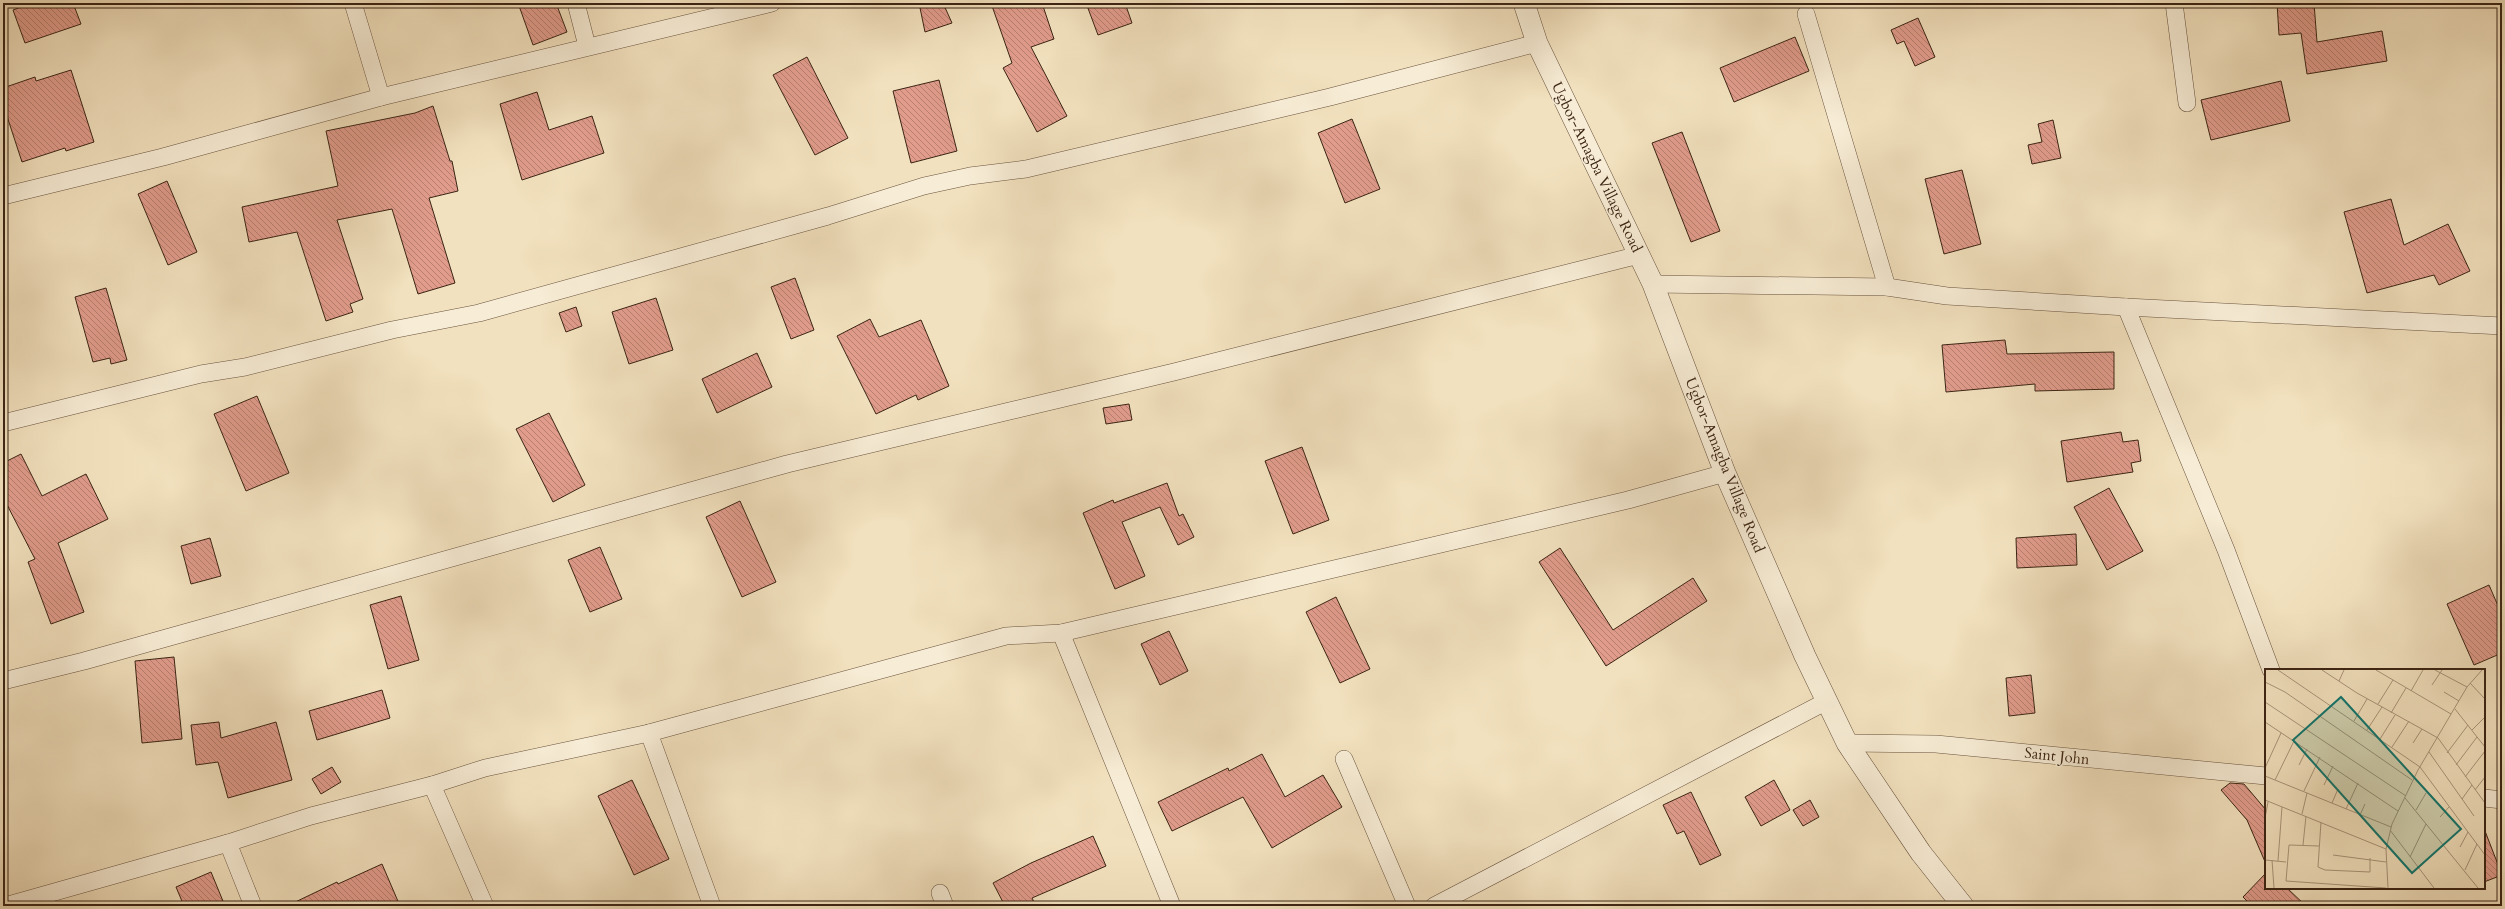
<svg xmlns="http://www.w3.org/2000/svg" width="2505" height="909" viewBox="0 0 2505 909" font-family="Cardo,serif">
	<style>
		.building { fill: url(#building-back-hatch); stroke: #3b2414 }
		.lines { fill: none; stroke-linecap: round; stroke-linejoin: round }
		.minor-casing { stroke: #69533e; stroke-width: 18 }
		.tertiary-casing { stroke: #69533e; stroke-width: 22 }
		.minor { stroke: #f7ecd5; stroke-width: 17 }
		.tertiary { stroke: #f7ecd5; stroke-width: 21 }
		.labels { text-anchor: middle; stroke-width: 3; stroke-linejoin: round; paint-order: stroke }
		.street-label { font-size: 15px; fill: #3b2414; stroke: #f7ecd5 }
		.inset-road { fill: none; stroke: #a9957a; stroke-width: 1 }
		.view { fill: #0f766e; fill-opacity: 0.15; stroke: #0f766e; stroke-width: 2 }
		.inset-edge { fill: none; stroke: #3b2414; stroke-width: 2 }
	</style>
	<defs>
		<pattern id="building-back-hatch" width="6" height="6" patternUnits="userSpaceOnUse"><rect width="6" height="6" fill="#e19c8c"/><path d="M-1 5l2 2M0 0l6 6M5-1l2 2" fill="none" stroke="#b87f71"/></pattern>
	</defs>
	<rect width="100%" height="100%" fill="#f2e1be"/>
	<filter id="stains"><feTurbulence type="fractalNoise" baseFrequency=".005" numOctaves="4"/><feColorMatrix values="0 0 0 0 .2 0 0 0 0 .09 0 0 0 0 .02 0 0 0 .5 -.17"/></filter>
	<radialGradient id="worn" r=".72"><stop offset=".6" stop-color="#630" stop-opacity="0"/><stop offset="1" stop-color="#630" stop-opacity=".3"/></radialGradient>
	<g class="building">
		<polygon points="32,3 73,3 81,24 25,43 13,10"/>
		<polygon points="518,3 556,3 567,32 533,45"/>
		<polygon points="919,3 943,3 952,23 925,32"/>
		<polygon points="991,3 1042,3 1054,39 1031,47 1067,116 1037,132 1003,68 1012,63"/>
		<polygon points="1086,3 1125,3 1132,23 1098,35"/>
		<polygon points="2277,3 2314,3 2317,42 2382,31 2387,61 2307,74 2301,33 2279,35"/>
		<polygon points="1918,18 1935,57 1915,66 1904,41 1897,44 1891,30"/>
		<polygon points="1795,37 1809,71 1734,102 1720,68"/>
		<polygon points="807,57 848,138 815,155 773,75"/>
		<polygon points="71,70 94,142 66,151 65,148 22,162 3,104 3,88 35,77 36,81"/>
		<polygon points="939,80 957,151 911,163 893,91"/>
		<polygon points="2281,81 2290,121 2211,140 2201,100"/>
		<polygon points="537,92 549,130 592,116 604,153 522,180 500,104"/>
		<polygon points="433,106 450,161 452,161 458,191 429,198 455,283 418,294 392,209 337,220 363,299 350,304 353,312 326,321 297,232 249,242 242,207 338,186 326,131 415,113"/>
		<polygon points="1352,119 1380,189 1345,203 1318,133"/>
		<polygon points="2053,120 2061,158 2032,164 2028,145 2042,142 2038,124"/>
		<polygon points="1682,132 1720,231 1691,242 1652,143"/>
		<polygon points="1962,170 1981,244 1944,254 1925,179"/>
		<polygon points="167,181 197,252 168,265 138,194"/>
		<polygon points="2391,199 2404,245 2448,224 2470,271 2439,285 2434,275 2367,293 2344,212"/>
		<polygon points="795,278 814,330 791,339 771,287"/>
		<polygon points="106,288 127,360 111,364 110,358 93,362 75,297"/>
		<polygon points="656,298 673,350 629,364 612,312"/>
		<polygon points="576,307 582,326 566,332 559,313"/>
		<polygon points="870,319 879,337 921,320 949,386 918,400 916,395 876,414 837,336"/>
		<polygon points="2005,340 2007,354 2114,352 2114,389 2035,391 2035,384 1946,392 1942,345"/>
		<polygon points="757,353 772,387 717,413 702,379"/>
		<polygon points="257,396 289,473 246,491 214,414"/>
		<polygon points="1129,404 1132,420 1106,424 1103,408"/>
		<polygon points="549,413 585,485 553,502 516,429"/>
		<polygon points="2121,432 2123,442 2138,440 2141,461 2131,463 2133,472 2067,482 2061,441"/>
		<polygon points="1302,447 1329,520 1293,534 1265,461"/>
		<polygon points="21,454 42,496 86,474 108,519 58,543 84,612 51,624 28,562 35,559 3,497 3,463"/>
		<polygon points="1167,483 1179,516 1183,514 1194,537 1178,545 1160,507 1122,522 1145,576 1115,589 1083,513 1113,500 1114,503"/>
		<polygon points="2109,488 2143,551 2107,570 2074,507"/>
		<polygon points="740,501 776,582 742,597 706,517"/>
		<polygon points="2076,534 2077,565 2017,568 2016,538"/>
		<polygon points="210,538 221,576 191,584 181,546"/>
		<polygon points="600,547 622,599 590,612 568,560"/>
		<polygon points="1560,548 1613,630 1693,578 1707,601 1606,666 1539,562"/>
		<polygon points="2489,585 2502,615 2502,653 2474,665 2447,604"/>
		<polygon points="401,596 419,660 388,669 370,605"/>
		<polygon points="1336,597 1370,669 1340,683 1306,612"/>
		<polygon points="1169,631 1188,671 1160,685 1141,644"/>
		<polygon points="174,657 182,739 142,743 135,661"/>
		<polygon points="2031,675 2035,713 2009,716 2006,678"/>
		<polygon points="382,690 390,718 317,740 309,711"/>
		<polygon points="219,722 221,738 276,722 292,780 228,798 218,762 196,765 191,725"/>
		<polygon points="1262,754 1285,797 1323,775 1342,807 1272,848 1243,797 1172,831 1158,802 1228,768 1229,771"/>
		<polygon points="332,767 341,782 321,794 312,779"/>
		<polygon points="632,780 669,859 634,875 598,796"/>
		<polygon points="1774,780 1790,810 1761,826 1745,797"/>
		<polygon points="2230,783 2244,784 2266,810 2266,864 2247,820 2221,790"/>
		<polygon points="1691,792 1721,855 1700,865 1684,831 1677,834 1663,805"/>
		<polygon points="1810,800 1819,817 1803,826 1793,810"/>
		<polygon points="2485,831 2502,875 2484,882 2484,832"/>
		<polygon points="1093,836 1106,866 1032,898 1036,906 1005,906 993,883 1031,863"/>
		<polygon points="382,864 400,906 287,906 337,882 338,884"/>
		<polygon points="211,872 225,906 184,906 176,887"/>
		<polygon points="2266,873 2266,888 2287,888 2306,906 2252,906 2243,897"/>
	</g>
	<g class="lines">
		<g class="minor-casing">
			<g id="minor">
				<polyline points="353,3 381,97"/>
				<polyline points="576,3 587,46"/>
				<polyline points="2174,3 2187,103"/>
				<polyline points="1806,14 1887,287"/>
				<polyline points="3,196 163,157 381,97 772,3"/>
				<polyline points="1653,284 1887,287 1947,296 2126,307 2502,326"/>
				<polyline points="2126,307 2226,550 2271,670"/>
				<polyline points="3,423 201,374 245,367 392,330 479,313 828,216 924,186 970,176 1026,169 1330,97 1537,43"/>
				<polyline points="1061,633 1172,906"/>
				<polyline points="3,681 84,661 787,464 1174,372 1639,255"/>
				<polyline points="649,733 712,906"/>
				<polyline points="1847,743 1936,744 2266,776"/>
				<polyline points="1344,759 1407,906"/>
				<polyline points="432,785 485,906"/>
				<polyline points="2484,798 2502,800"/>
				<polyline points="228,843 253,906"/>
				<polyline points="940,893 945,906"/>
				<polyline points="5,906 228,843 311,816 432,785 485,768 649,733 1006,636 1061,633 1628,500 1725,473"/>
				<polyline points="1434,906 1827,701"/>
			</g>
		</g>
		<g class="tertiary-casing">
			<polyline id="tertiary" points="1524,3 1537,43 1653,284 1725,473 1805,656 1847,743 1921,853 1963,906"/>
		</g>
		<use href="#minor" class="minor"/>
		<use href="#tertiary" class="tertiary"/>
	</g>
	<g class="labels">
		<g class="street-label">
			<text transform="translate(1597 167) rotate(64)" y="5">Ugbor-Amagba Village Road</text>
			<text transform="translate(1725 465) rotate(68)" y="5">Ugbor-Amagba Village Road</text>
			<text transform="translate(2057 756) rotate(6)" y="5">Saint John</text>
		</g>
	</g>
	<g transform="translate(2265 669)">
		<rect width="220" height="220" fill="#f2e1be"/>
		<path class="inset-road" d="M13,1L155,98L220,186M57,1L92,24L173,69L220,134M111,1L186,45M170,1L202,18M74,12L79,1M0,13L20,23L147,111M205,14L220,30M167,16L177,1M146,22L158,1M179,23L194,32M0,33L141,127M113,35L128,11M190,40L220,78M126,44L141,19M89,52L102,30M0,53L133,142M102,61L117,38M207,61L220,48M115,70L130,46M148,74L157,60M127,78L144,52M164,83L209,147M182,84L203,56M34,96L42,80M191,96L212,68M0,99L16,64M0,107L126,158M200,108L220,82M10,111L29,72M59,116L68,97M210,121L220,108M39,122L55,88M140,129L213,219M197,130L207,116M0,131L121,180M67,134L73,120M81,140L93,114M151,141L161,124M37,145L42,124M95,146L100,135M175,148L184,138M0,149L3,133M56,153L53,198L60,201L105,203V189M125,161L169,219M38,176L41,147M54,177L24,176L21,212L121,219M195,178L203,163M68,186L121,193M145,188L161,155M0,191L21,193M7,191L9,219M13,192L17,138M200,201L212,175M123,219L121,180L127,155L153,101L202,18L217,1"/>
		<path class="view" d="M76,28L196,160L147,204L28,71Z"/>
		<rect width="220" height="220" class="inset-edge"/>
	</g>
	<rect width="2505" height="909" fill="none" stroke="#f2e1be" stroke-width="16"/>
	<rect x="4" y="4" width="2497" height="901" fill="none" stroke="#3b2414" stroke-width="2"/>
	<rect x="8" y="8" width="2489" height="893" fill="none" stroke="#3b2414"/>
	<rect width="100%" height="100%" filter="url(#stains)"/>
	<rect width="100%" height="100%" fill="url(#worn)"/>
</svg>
